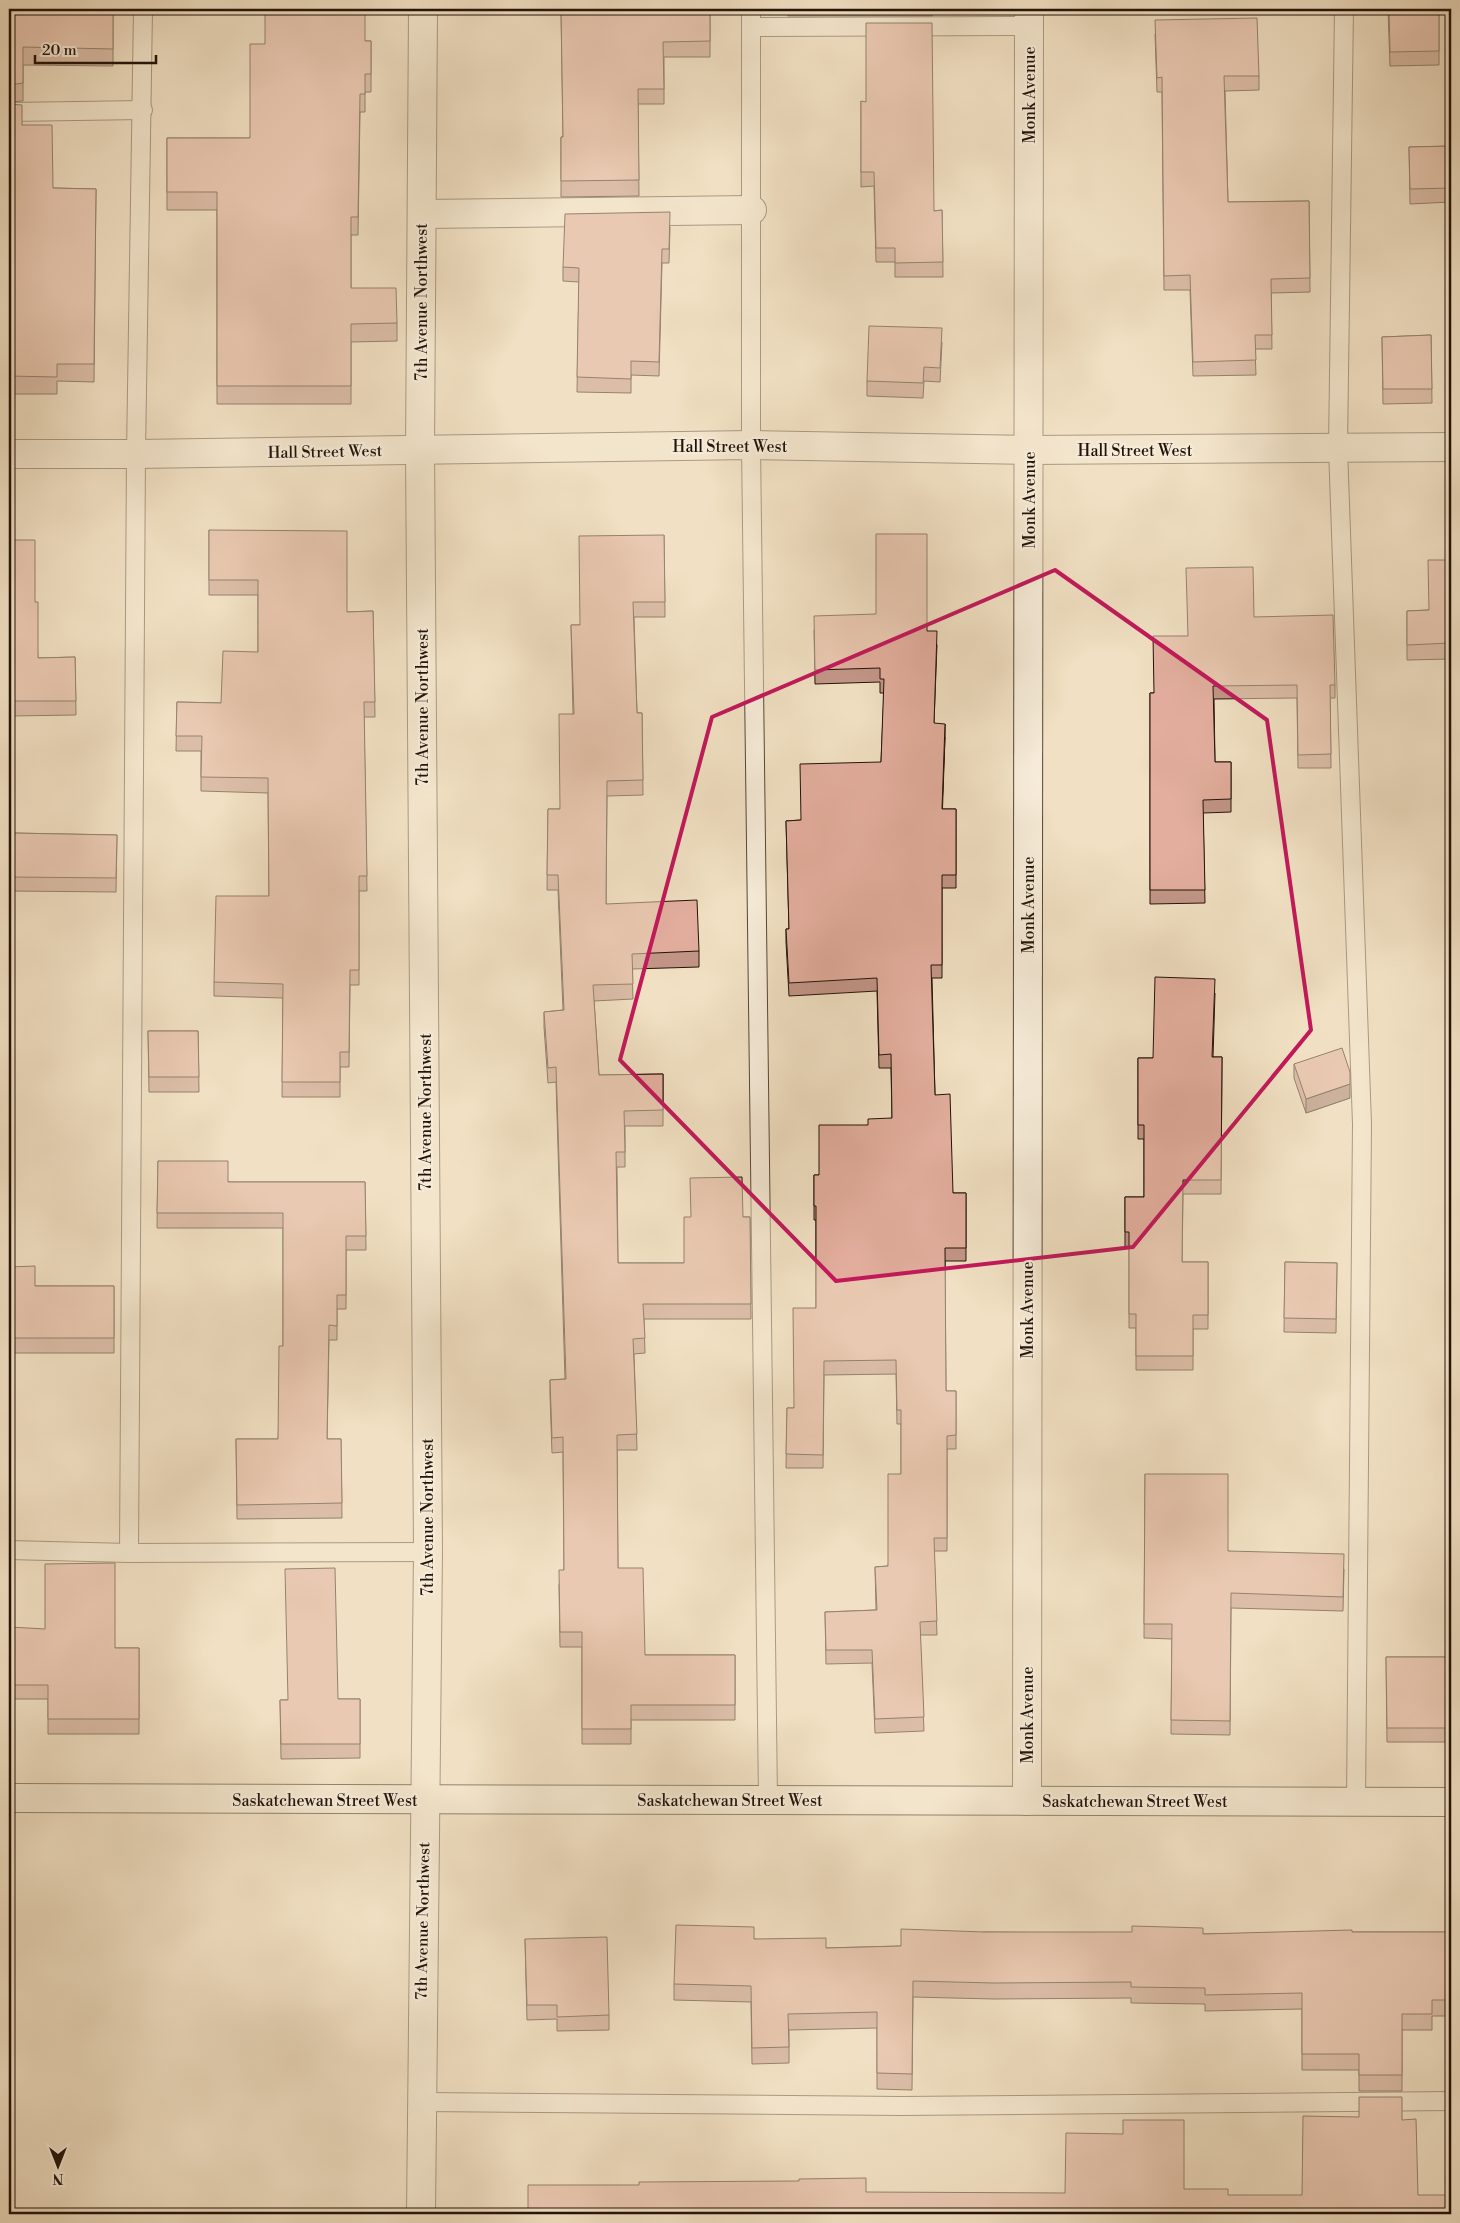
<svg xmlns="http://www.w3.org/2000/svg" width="1460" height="2223" viewBox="0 0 1460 2223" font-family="'Libre Bodoni',serif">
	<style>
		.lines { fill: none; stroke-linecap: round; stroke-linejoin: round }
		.lane-casing { stroke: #564638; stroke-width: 20 }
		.street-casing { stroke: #564638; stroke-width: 30 }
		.secondary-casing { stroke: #221309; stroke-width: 30 }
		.lane { stroke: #f6ebd8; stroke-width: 18 }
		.street { stroke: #f6ebd8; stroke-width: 28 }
		.secondary { stroke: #f6ebd8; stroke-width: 28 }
		.wall { fill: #c39688; stroke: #221309 }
		.shaded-wall { fill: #9f7a6f; stroke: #221309 }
		.building { fill: #e3ae9e; stroke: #221309 }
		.marked { fill: none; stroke: #c2185b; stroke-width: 4; stroke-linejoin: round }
		.labels { text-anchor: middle; stroke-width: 4.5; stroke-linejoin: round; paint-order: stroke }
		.street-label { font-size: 16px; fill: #221309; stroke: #f6ebd8 }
	</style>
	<rect width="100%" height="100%" fill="#f1e0c3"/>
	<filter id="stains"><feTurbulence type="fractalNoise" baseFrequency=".004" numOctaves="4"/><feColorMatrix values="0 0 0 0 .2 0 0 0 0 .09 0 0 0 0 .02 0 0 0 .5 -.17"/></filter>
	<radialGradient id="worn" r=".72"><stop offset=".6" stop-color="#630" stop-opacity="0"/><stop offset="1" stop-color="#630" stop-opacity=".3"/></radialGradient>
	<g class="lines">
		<g class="lane-casing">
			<g id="lane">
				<polyline points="143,9 136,454 129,1553 428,1552"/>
				<polyline points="751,9 751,445 768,1799"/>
				<polyline points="1344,9 1338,448 1362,1124 1356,1802"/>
				<polyline points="751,27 1029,26"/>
				<polyline points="9,112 143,110"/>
				<polyline points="9,1550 129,1553"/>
				<polyline points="420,2102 902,2106 1451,2101"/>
			</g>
		</g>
		<g class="street-casing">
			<g id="street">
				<polyline points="422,214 752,210"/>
				<polyline points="9,454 136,454 751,445 1029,450 1451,447"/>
				<polyline points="1027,1801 1029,9"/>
				<polyline points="421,2214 428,1552 420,450 423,9"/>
			</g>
		</g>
		<g class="secondary-casing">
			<polyline id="secondary" points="9,1798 1451,1802"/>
		</g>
		<use href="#lane" class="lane"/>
		<use href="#street" class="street"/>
		<use href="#secondary" class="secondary"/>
	</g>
	<g class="wall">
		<polygon points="9,9 113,9 113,66 23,65 23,101 9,102"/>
		<polygon points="561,9 710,9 710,57 664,57 664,104 638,104 639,196 561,197 561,137 563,137"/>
		<rect x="788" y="9" width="144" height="7"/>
		<polygon points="1388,9 1439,9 1439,65 1390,66"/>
		<polygon points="310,10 365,41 371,41 371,92 365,92 365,112 360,112 358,235 351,235 351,288 397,323 397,341 351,342 351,404 217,404 217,210 167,210 167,138 250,138 265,44"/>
		<polygon points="1155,34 1259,76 1259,90 1225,91 1228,202 1309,201 1310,292 1271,293 1272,349 1255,349 1256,375 1193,376 1190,290 1164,290 1162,92 1157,92"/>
		<polygon points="861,101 934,211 942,210 943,277 895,277 895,262 876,262 874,186 861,187"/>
		<polygon points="9,104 22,125 53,188 96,189 94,382 57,381 57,394 9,394"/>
		<polygon points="1451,146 1451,202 1410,204 1409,147"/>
		<polygon points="670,227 669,263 662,263 659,376 631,375 631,393 577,392 579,282 563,281 563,267"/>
		<polygon points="1431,335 1432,403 1383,404 1382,337"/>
		<polygon points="942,342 940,382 924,381 923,398 867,396 867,381"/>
		<polygon points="209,530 347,612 373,611 375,717 364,717 367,891 359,891 359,985 350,985 349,1067 340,1067 340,1097 282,1097 283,998 214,996 214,982 269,896 268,793 201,791 201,751 176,751 177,702 221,703 258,652 258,595 209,595"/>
		<polygon points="664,535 665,617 634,617 637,713 642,713 643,795 607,796 606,904 699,951 699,967 632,969 633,999 594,1001 599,1075 663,1074 663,1126 625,1126 625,1167 617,1167 618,1263 684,1263 743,1217 750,1217 751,1319 644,1319 645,1353 634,1354 637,1450 617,1450 618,1568 645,1655 735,1655 735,1720 631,1720 631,1744 582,1744 582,1647 560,1647 559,1585 564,1570 563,1452 552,1453 550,1395 550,1380 565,1379 556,1082 548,1083 544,1027 544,1012 563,1010 558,890 547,890 548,809 560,809 573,714 571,625 580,625"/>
		<polygon points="9,540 35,602 38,658 75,657 76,715 12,716 12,833 117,835 116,892 11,891 12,983 9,983"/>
		<polygon points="1451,560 1451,659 1407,660 1407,611 1429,610"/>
		<polygon points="876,614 927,631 937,645 934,723 945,737 942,809 956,809 956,888 942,888 942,978 932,978 935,1095 953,1193 966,1193 966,1261 945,1261 946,1391 956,1391 956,1449 947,1449 947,1551 934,1551 937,1635 920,1635 924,1731 875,1733 872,1663 826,1664 825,1612 876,1610 875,1567 888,1566 901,1474 901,1424 897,1424 896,1374 824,1375 823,1468 786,1468 787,1408 794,1408 816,1308 816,1220 814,1220 814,1175 819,1175 868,1125 892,1118 891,1068 879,1068 877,991 789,996 786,942 786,929 789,929 786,821 801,820 881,762 884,693 880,693 880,682 815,684 814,630"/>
		<polygon points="1254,617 1335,685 1335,698 1330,698 1331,768 1298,768 1297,698 1214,699 1215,762 1231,762 1231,812 1203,813 1205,903 1150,904 1150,693 1154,693"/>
		<polygon points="1451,728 1451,808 1449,808 1448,744"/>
		<polygon points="1215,993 1213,1057 1222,1057 1221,1194 1183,1194 1182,1262 1208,1262 1208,1329 1193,1329 1193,1370 1136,1370 1136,1328 1129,1328 1129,1247 1125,1247 1125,1197 1144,1197 1144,1139 1138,1139 1138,1058 1153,1058"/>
		<polygon points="148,1031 198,1031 199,1092 149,1092"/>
		<polygon points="1294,1064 1350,1098 1306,1113 1294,1078"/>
		<rect x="9" y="1095" width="1" height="63"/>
		<polygon points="158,1161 228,1182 365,1182 366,1250 346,1250 346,1309 337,1309 337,1340 329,1340 327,1439 341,1439 342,1518 237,1519 236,1439 278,1439 283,1346 283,1228 157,1228"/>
		<polygon points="1285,1262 1337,1263 1336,1333 1284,1332"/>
		<polygon points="9,1267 35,1286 114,1286 114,1353 9,1353"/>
		<polygon points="1145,1474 1228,1551 1344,1569 1343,1611 1231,1608 1230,1735 1171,1734 1172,1639 1144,1638"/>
		<polygon points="9,1627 115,1648 139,1648 139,1734 48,1734 48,1699 9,1699"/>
		<polygon points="1386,1657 1451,1657 1451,1742 1387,1742"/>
		<polygon points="338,1699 360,1699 360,1758 281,1759 280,1700"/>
		<polygon points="984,1932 1203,1934 1352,1932 1451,1932 1451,2016 1432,2016 1432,2030 1402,2030 1402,2091 1359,2091 1359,2070 1302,2070 1302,2009 1205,2011 1205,2004 1131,2003 1131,1998 994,1999 913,1997 912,2090 877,2089 877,2028 789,2030 789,2063 752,2064 751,2002 674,2000 674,1984 754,1939 826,1948 901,1946"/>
		<polygon points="525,1939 609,2015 609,2030 557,2031 557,2019 527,2020"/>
	</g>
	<g class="shaded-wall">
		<polygon points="945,724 945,737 942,823 942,809"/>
		<polygon points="1350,1084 1350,1098 1306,1113 1306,1099"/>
	</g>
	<g class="building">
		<polygon points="9,9 113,9 113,49 23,47 23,83 9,85"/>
		<polygon points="310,9 365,9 365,41 371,41 371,74 365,74 365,94 360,94 358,217 351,217 351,288 396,288 397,323 351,324 351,386 217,386 217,192 167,192 167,138 250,138 250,44 265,44 265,10 310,10"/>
		<polygon points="561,9 710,9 710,41 663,42 664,89 638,89 639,180 561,181 561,137 563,137"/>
		<polygon points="1389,9 1439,9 1439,51 1390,52"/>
		<polygon points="1257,18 1259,76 1224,76 1228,202 1309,201 1310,278 1271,279 1272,335 1255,335 1256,360 1193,362 1190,275 1164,276 1162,77 1157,78 1155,20"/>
		<polygon points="866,23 932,23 934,211 942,210 943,262 895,263 895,248 876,248 874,172 861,172 861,101 866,102"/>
		<polygon points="9,104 22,105 22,125 52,125 53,188 96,189 94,364 57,364 57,377 9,376"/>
		<polygon points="1451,146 1451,188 1410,189 1409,147"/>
		<polygon points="670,212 669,249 662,249 659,362 631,361 631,379 577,377 579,268 563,267 565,214"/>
		<polygon points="869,326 942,328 940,368 924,367 923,383 867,381"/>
		<polygon points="1431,335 1432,389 1383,389 1382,337"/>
		<polygon points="209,530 347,531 347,612 373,611 375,702 364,702 367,876 359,876 359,970 350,970 349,1052 340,1052 340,1082 282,1082 283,984 214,982 216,896 269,896 268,778 201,777 202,736 176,736 177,702 221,703 223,651 258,652 258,580 209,580"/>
		<polygon points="876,534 927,534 927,631 937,631 934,723 945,724 942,809 956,809 956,875 942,875 942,965 931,965 935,1095 950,1094 953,1193 966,1193 966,1248 945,1248 946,1391 956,1391 956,1435 947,1436 947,1538 934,1538 937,1621 920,1622 924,1717 875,1719 872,1650 826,1650 825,1612 877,1610 875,1567 888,1566 888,1474 901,1474 901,1410 897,1410 896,1360 824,1361 823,1455 786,1454 787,1408 794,1408 793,1308 816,1308 816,1206 814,1206 814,1175 819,1175 819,1125 868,1125 868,1119 892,1118 891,1054 879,1055 877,978 789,983 786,929 789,929 786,821 801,820 800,764 881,762 884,679 880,679 880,668 815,670 814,616 876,614"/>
		<polygon points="664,535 665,602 633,602 637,713 642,713 643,780 607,781 606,904 697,900 699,951 632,954 633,984 593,985 599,1075 663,1074 663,1110 624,1111 625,1152 616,1152 618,1263 684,1263 684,1217 691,1217 690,1178 742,1177 743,1217 750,1217 751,1304 643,1304 645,1338 633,1339 637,1434 617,1435 618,1568 643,1568 645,1655 735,1655 735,1705 631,1705 631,1729 582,1729 582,1632 560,1632 559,1570 564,1570 563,1437 552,1438 550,1380 566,1379 556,1067 548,1068 544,1012 564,1010 558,875 547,875 548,809 560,809 559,714 574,714 571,625 580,625 579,536"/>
		<polygon points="9,540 35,540 35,602 38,602 38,658 75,657 76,701 12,701 12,833 117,835 116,878 11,877 12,968 9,968"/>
		<polygon points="1428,560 1451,560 1451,643 1407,645 1407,611 1429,610"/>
		<polygon points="1253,567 1254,617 1333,615 1335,685 1330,685 1331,754 1298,755 1297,685 1213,686 1215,762 1231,762 1231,799 1203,800 1205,890 1150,890 1150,693 1154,693 1153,636 1188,636 1186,568"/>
		<polygon points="1451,728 1451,793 1449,793 1448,729"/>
		<polygon points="1155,977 1215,979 1212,1057 1222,1057 1221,1180 1183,1180 1182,1262 1208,1262 1208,1315 1193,1315 1193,1356 1136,1356 1136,1314 1129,1314 1129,1232 1125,1232 1125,1197 1144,1197 1144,1125 1138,1125 1138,1058 1153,1058"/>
		<polygon points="148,1031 198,1031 199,1077 149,1077"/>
		<polygon points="1342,1048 1350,1072 1350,1084 1306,1099 1294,1064"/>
		<rect x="9" y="1095" width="1" height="49"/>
		<polygon points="158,1161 228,1161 228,1182 365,1182 366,1236 346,1236 346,1295 337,1295 337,1326 329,1325 327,1439 341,1439 342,1503 237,1505 236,1439 278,1439 279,1346 283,1346 283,1213 157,1213"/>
		<polygon points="1285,1262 1337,1263 1336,1319 1284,1318"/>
		<polygon points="35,1266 35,1286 114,1286 114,1338 9,1338 9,1267"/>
		<polygon points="1145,1474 1228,1474 1228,1551 1344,1554 1343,1597 1231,1593 1230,1721 1171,1720 1172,1624 1144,1624"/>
		<polygon points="115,1563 115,1648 139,1648 139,1719 48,1719 48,1685 9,1685 9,1627 45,1629 45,1564"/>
		<polygon points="335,1568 338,1699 360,1699 360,1744 281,1744 280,1700 288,1700 285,1569"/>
		<polygon points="1386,1657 1451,1657 1451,1728 1387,1728"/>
		<polygon points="676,1925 754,1927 754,1939 826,1938 826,1948 901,1946 901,1929 984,1932 1132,1932 1132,1926 1203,1928 1203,1934 1352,1930 1352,1932 1451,1932 1451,2000 1432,2000 1432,2014 1402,2014 1402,2075 1359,2075 1359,2054 1302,2054 1302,1993 1205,1995 1205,1988 1131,1987 1131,1982 994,1983 913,1981 912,2074 877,2073 877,2012 788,2014 789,2047 752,2048 751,1986 674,1984"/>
		<polygon points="607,1937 609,2015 557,2017 557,2005 527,2005 525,1939"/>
		<polygon points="1359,2097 1402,2097 1402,2120 1416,2119 1418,2195 1446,2195 1446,2214 528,2214 528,2185 639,2185 639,2182 799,2181 799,2179 866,2178 866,2192 1065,2193 1066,2133 1123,2134 1123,2120 1184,2120 1184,2189 1228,2189 1228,2195 1302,2195 1303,2116 1359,2117"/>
	</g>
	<path d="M0 0H1460V2223H0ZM1055,570L1267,720L1311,1030L1133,1247L836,1281L620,1060L712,717Z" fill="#f1e0c3" fill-opacity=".55" fill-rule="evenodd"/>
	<path class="marked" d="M1055,570L1267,720L1311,1030L1133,1247L836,1281L620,1060L712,717Z"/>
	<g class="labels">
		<g class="street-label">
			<text transform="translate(1029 95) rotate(-90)" y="6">Monk Avenue</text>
			<text transform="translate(421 302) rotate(-90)" y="6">7th Avenue Northwest</text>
			<text x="730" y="452">Hall Street West</text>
			<text x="1135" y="456">Hall Street West</text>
			<text transform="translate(325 451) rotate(-1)" y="6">Hall Street West</text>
			<text transform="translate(1029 500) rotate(-90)" y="6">Monk Avenue</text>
			<text transform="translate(422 707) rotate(-90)" y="6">7th Avenue Northwest</text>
			<text transform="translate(1028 905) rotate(-90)" y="6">Monk Avenue</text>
			<text transform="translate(425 1112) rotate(-90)" y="6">7th Avenue Northwest</text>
			<text transform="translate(1027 1310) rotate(-90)" y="6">Monk Avenue</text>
			<text transform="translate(427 1517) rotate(-90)" y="6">7th Avenue Northwest</text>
			<text transform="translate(1027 1715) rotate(-90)" y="6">Monk Avenue</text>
			<text x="325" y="1806">Saskatchewan Street West</text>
			<text x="730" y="1806">Saskatchewan Street West</text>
			<text x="1135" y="1807">Saskatchewan Street West</text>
			<text transform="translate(422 1921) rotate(-89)" y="6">7th Avenue Northwest</text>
		</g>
	</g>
	<rect width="1460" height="2223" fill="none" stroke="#f1e0c3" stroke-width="30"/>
	<rect x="10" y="10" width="1440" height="2203" fill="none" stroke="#221309" stroke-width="2.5"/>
	<rect x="15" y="15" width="1430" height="2193" fill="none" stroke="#221309"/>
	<g transform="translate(58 2166) rotate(180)" stroke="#f6ebd8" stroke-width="4" paint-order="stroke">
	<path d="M0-4L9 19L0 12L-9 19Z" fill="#221309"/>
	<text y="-8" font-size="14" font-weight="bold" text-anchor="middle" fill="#221309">N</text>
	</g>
	<path d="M35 55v8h121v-8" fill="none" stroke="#221309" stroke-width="2.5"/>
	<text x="42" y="55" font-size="15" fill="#221309" stroke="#f6ebd8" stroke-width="4" paint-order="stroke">20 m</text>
	<rect width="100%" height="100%" filter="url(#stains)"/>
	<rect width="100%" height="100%" fill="url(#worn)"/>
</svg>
